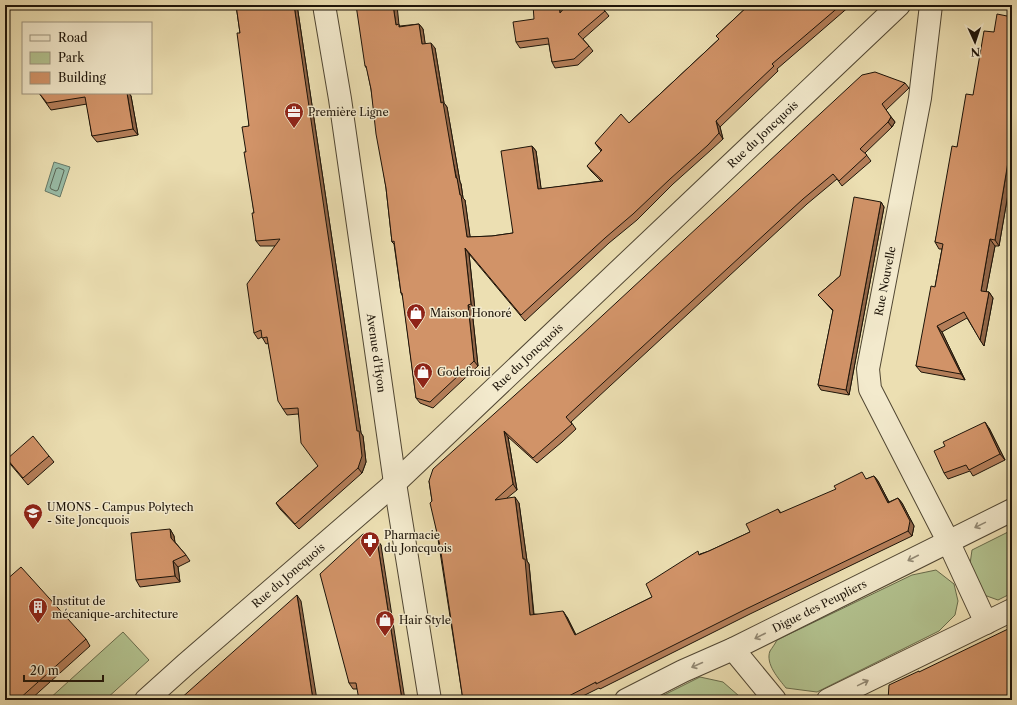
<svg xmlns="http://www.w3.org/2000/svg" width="1017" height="705" viewBox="0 0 1017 705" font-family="'Libre Caslon Text',serif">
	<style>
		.green { fill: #b3c390; stroke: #686c4c }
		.water { fill: #99bda8; stroke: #677968 }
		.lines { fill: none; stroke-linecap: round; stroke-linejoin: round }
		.shore { stroke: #5b6858; stroke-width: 1 }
		.minor-casing { stroke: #514733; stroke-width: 24 }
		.minor { stroke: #f3eacd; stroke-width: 22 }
		.wall { fill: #b47e59; stroke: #1d1409 }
		.shaded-wall { fill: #926749; stroke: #1d1409 }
		.building { fill: #d19368; stroke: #1d1409 }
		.oneway { stroke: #938a75 }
		.labels { text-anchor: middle; stroke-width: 3; stroke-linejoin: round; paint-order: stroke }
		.poi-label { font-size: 11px; fill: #1d1409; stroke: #f3eacd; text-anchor: start }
		.street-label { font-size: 11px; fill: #1d1409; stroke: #f3eacd }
	</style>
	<rect width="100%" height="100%" fill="#ecdfb2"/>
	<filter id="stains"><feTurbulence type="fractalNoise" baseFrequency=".005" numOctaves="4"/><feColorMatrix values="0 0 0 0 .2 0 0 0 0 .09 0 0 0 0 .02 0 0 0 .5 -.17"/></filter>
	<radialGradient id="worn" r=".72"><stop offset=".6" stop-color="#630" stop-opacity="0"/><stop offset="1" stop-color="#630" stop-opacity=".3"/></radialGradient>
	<g class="green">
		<polygon points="1012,530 1012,593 998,600 984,595 970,564 972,550"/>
		<path d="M936,570L954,584L958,601L955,615L939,631L817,692L786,688C779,679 765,664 770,651C772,648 775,644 777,640L912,575Z"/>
		<polygon points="123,632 149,660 105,700 48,700"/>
		<polygon points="700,677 723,682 739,696 742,700 654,700"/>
	</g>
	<polygon class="water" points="54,162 70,167 60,197 45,191"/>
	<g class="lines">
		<polygon class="shore" points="59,168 64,170 64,171 58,190 56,191 51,189 50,187 56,169"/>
		<g class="minor-casing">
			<g id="minor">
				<path id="s1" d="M324,5L340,99L395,483L430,700"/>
				<polyline points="931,5 920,98 868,369 870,389 948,541 986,623"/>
				<polyline points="733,649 775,700"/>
				<path id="s2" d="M146,700L186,664L395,483L899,5"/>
				<path id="s3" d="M626,700L683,671L733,649L1012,510"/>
				<polyline points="828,700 1012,610"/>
			</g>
		</g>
		<use href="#minor" class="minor"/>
	</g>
	<g class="wall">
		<polygon points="236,5 297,5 361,433 363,436 366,462 362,473 299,529 280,509 276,503 318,466 298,414 287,415 283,409 268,343 266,344 262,337 258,339 254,333 275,246 260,246 256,241 254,213 246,152 249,126 240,33"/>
		<polygon points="562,5 562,10 605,11 609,16 583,39 589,46 593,51 578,65 555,68 552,62 549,44 520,48 516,42"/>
		<polygon points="749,5 851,5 777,69 778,71 720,127 723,139 711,150 673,184 637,220 609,243 525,321 469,254 475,310 472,310 478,366 433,408 420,403 416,398 403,297 401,293 394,244 392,242 386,188 371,89 367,69 365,66 399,25 400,26 419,24 423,29 425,44 435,48 444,103 447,107 460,182 461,184 463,198 465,200 470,237 492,236 513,233 532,146 536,151 541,189 601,181 591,171 587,166 601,151 595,143 629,123 719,39 716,36"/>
		<polygon points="1012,17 1012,171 999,246 995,246 986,292 989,292 993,298 984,346 967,318 942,332 965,380 921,372 916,366 935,287 942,249 939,249 935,242 957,147 994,32"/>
		<polygon points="905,83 909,88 886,110 895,122 892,127 865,153 871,161 842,186 837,179 807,204 571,422 576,429 562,442 537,463 508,437 517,490 507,498 519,503 527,561 529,564 534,614 567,617 576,635 652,597 700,554 709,551 750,532 778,509 781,513 874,476 878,481 889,502 898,498 902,503 914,526 912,536 750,614 600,689 599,688 575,700 463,700 429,481"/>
		<polygon points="39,93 129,93 131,96 138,135 97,142 92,136 87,104 51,110"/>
		<polygon points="881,202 884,207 849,395 821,390 818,385 833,311 822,299 818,295 840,276"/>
		<polygon points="989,428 1005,460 973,476 970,471 948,479 944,473"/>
		<polygon points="49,456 54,462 28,485 11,465 7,459"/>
		<polygon points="170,529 174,536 175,542 186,555 190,561 178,567 180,582 140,587 136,580"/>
		<polygon points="377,540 381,545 357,689 353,689 349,683"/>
		<polygon points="86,639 90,646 30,700 5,700"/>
	</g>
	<g class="shaded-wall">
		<polygon points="294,5 297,5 361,433 363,436 366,462 362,473 358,468"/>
		<polygon points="393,5 397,5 399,25 402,30 396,25"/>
		<polygon points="559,5 562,5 563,18 560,13"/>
		<polygon points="419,24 423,29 426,49 422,44"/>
		<polygon points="431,43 435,48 444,103 447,107 460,182 461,184 463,198 465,200 471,243 467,237 460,195 441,103"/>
		<polygon points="1012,82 1012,109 1008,104"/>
		<polygon points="127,93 129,93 131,96 138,135 133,129"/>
		<polygon points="891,117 895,122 892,127 888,122"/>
		<polygon points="716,121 720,127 723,139 719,133"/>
		<polygon points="1012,138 1012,171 999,246 995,240"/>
		<polygon points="532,146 536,151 542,195 538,189"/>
		<polygon points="881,202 884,207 849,395 846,390"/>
		<polygon points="990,239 995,246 985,298 981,291"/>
		<polygon points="465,248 469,254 475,310 471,304"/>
		<polygon points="989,292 993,298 984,346 980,340"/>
		<polygon points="468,305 472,310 478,366 474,361"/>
		<polygon points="937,326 942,332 965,380 961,374"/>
		<polygon points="985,422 989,428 1005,460 1000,454"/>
		<polygon points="504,431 508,437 517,490 513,484"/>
		<polygon points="874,476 878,481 892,508 888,503"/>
		<polygon points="515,497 519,503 527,561 529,564 534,620 530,615"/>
		<polygon points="898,498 902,503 914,526 912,536 908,531"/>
		<polygon points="170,529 174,536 175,544 171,538"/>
		<polygon points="377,540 381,545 405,700 402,700"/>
		<polygon points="173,561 178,567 180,582 175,576"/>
		<polygon points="297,595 301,601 317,700 313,700"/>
		<polygon points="563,611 567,617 579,641 575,635"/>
	</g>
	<g class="building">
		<polygon points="236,5 294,5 357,431 359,431 362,456 358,468 295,524 276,503 318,466 301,443 298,408 283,409 278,401 267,337 262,338 261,330 254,333 247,284 280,239 256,241 252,213 254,213 244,152 246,152 242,127 249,126 237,33 240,33"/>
		<polygon points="356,5 393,5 396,25 399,24 399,27 419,24 422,44 431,43 441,103 443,102 456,178 457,178 460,195 461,195 467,237 492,236 513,233 501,151 532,146 538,189 603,181 587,166 602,150 595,143 621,114 629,123 719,39 716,36 749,5 841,5 772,64 774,66 716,121 719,133 708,145 670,179 633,214 605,238 521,315 465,248 471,304 468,305 474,361 430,402 416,398 402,293 401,293 394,241 392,242 386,188 376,134 371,89 366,66 365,66"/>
		<polygon points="533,5 559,5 560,13 567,5 600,5 605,11 578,34 589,46 574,59 552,62 548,38 516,42 513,22 534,19"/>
		<polygon points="997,14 1012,17 1012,82 1008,104 1012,104 1012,138 995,240 990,239 981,291 989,292 980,340 964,312 937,326 961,374 916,366 931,286 935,287 943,244 935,242 952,146 957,147 966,94 973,95 984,31 994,32"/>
		<polygon points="875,72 905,83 882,104 891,117 888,122 860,149 867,155 839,181 833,174 803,199 566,417 572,424 533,458 504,431 513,484 495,500 515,497 523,559 525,559 530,615 563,611 575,635 652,597 646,584 698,551 699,555 709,551 750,532 746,524 778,509 780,513 836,489 834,486 862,472 866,479 874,476 888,503 898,498 910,521 908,531 746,609 596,684 596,682 561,700 463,700 440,546 430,503 432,501 429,481 433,469 576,340 862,75"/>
		<polygon points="39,93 127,93 133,129 92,136 85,97 47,103"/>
		<polygon points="854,197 881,202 846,390 818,385 833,310 818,295 840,276"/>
		<polygon points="985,422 1000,454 969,470 966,465 944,473 934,451 945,446 943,442"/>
		<polygon points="33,436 49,456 23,478 7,459"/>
		<polygon points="170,529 171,538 186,555 173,561 175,576 136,580 131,533"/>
		<polygon points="363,534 377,540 402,700 359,700 356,683 349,683 320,574"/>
		<polygon points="21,567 86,639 18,700 5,700 5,581"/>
		<polygon points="297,595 313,700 179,700"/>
		<polygon points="1012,624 1012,700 888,700 889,685 919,671 919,672 1008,629 1007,627"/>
	</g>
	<defs><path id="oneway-shaft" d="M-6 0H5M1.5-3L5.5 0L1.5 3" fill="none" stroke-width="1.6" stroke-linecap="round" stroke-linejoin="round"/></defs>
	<g class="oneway">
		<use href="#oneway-shaft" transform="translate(980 525) rotate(154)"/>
		<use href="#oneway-shaft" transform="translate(913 558) rotate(153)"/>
		<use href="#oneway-shaft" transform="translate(760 636) rotate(153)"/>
		<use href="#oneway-shaft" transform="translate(697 665) rotate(156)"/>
		<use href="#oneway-shaft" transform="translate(863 683) rotate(-26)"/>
	</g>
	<defs>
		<g id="office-pin" transform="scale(1)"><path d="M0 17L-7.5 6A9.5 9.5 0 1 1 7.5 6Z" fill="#8f2418" stroke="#f3eacd"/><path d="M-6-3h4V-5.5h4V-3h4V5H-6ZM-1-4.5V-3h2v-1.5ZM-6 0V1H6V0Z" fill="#fff"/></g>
		<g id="shop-pin" transform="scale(1)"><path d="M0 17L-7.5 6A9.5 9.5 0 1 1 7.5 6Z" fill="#8f2418" stroke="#f3eacd"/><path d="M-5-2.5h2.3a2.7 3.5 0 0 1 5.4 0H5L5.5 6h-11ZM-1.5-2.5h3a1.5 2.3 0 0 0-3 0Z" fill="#fff"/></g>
		<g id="university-pin" transform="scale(1)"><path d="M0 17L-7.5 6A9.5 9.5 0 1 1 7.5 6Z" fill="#8f2418" stroke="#f3eacd"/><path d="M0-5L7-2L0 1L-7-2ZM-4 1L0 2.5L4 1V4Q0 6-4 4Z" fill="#fff"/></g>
		<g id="pharmacy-pin" transform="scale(1)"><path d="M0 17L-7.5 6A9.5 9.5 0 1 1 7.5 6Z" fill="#8f2418" stroke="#f3eacd"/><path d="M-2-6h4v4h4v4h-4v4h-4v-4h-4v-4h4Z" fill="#fff"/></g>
		<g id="building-pin" transform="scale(1)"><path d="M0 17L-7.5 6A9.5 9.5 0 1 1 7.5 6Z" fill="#8f2418" stroke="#f3eacd"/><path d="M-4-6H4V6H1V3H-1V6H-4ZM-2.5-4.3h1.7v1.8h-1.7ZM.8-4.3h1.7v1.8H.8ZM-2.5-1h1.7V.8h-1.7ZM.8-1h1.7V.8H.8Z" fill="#fff"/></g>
	</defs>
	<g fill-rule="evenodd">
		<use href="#office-pin" x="294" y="112"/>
		<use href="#shop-pin" x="416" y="313"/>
		<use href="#shop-pin" x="423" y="372"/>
		<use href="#university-pin" x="33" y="513"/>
		<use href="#pharmacy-pin" x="370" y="541"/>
		<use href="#building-pin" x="38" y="607"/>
		<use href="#shop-pin" x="385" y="620"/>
	</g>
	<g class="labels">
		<g class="poi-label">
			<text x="308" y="116">Première Ligne</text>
			<text x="430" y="317">Maison Honoré</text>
			<text x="437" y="376">Godefroid</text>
			<text x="47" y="511">UMONS - Campus Polytech<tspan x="47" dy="13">- Site Joncquois</tspan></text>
			<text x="384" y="539">Pharmacie<tspan x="384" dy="13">du Joncquois</tspan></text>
			<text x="52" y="605">Institut de<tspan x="52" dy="13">mécanique-architecture</tspan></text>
			<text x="399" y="624">Hair Style</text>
		</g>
		<g class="street-label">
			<text dy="4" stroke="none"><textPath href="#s2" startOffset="837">Rue du Joncquois</textPath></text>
			<text transform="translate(885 281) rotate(-79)" y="4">Rue Nouvelle</text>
			<text dy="4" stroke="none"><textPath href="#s1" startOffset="352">Avenue d'Hyon</textPath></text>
			<text dy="4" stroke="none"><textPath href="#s2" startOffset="513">Rue du Joncquois</textPath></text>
			<text dy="4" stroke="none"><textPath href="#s2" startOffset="189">Rue du Joncquois</textPath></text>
			<text dy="4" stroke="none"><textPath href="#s3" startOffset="215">Digue des Peupliers</textPath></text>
		</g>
	</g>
	<rect width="1017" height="705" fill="none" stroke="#ecdfb2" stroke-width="20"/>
	<rect x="6" y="6" width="1005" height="693" fill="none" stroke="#1d1409" stroke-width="2"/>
	<rect x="10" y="10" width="997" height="685" fill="none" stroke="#1d1409"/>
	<rect x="22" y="22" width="130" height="72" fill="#f3eacd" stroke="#9d947f"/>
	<rect x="30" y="35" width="20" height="6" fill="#f3eacd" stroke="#9d947f"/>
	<text x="58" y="42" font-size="12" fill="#1d1409">Road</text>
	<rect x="30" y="52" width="20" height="12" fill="#b3c390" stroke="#9d947f"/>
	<text x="58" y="62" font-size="12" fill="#1d1409">Park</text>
	<rect x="30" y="72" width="20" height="12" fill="#d19368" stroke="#9d947f"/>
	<text x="58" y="82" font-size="12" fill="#1d1409">Building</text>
	<g transform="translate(975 42) rotate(177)" stroke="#f3eacd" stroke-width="3" paint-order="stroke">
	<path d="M0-3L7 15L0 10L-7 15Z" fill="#1d1409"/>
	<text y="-6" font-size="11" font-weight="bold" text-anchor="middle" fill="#1d1409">N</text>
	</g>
	<path d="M24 675v6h79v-6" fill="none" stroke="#1d1409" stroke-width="2"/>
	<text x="30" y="675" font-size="12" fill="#1d1409" stroke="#f3eacd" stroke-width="3" paint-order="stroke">20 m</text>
	<rect width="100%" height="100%" filter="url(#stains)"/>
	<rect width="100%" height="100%" fill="url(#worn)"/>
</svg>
